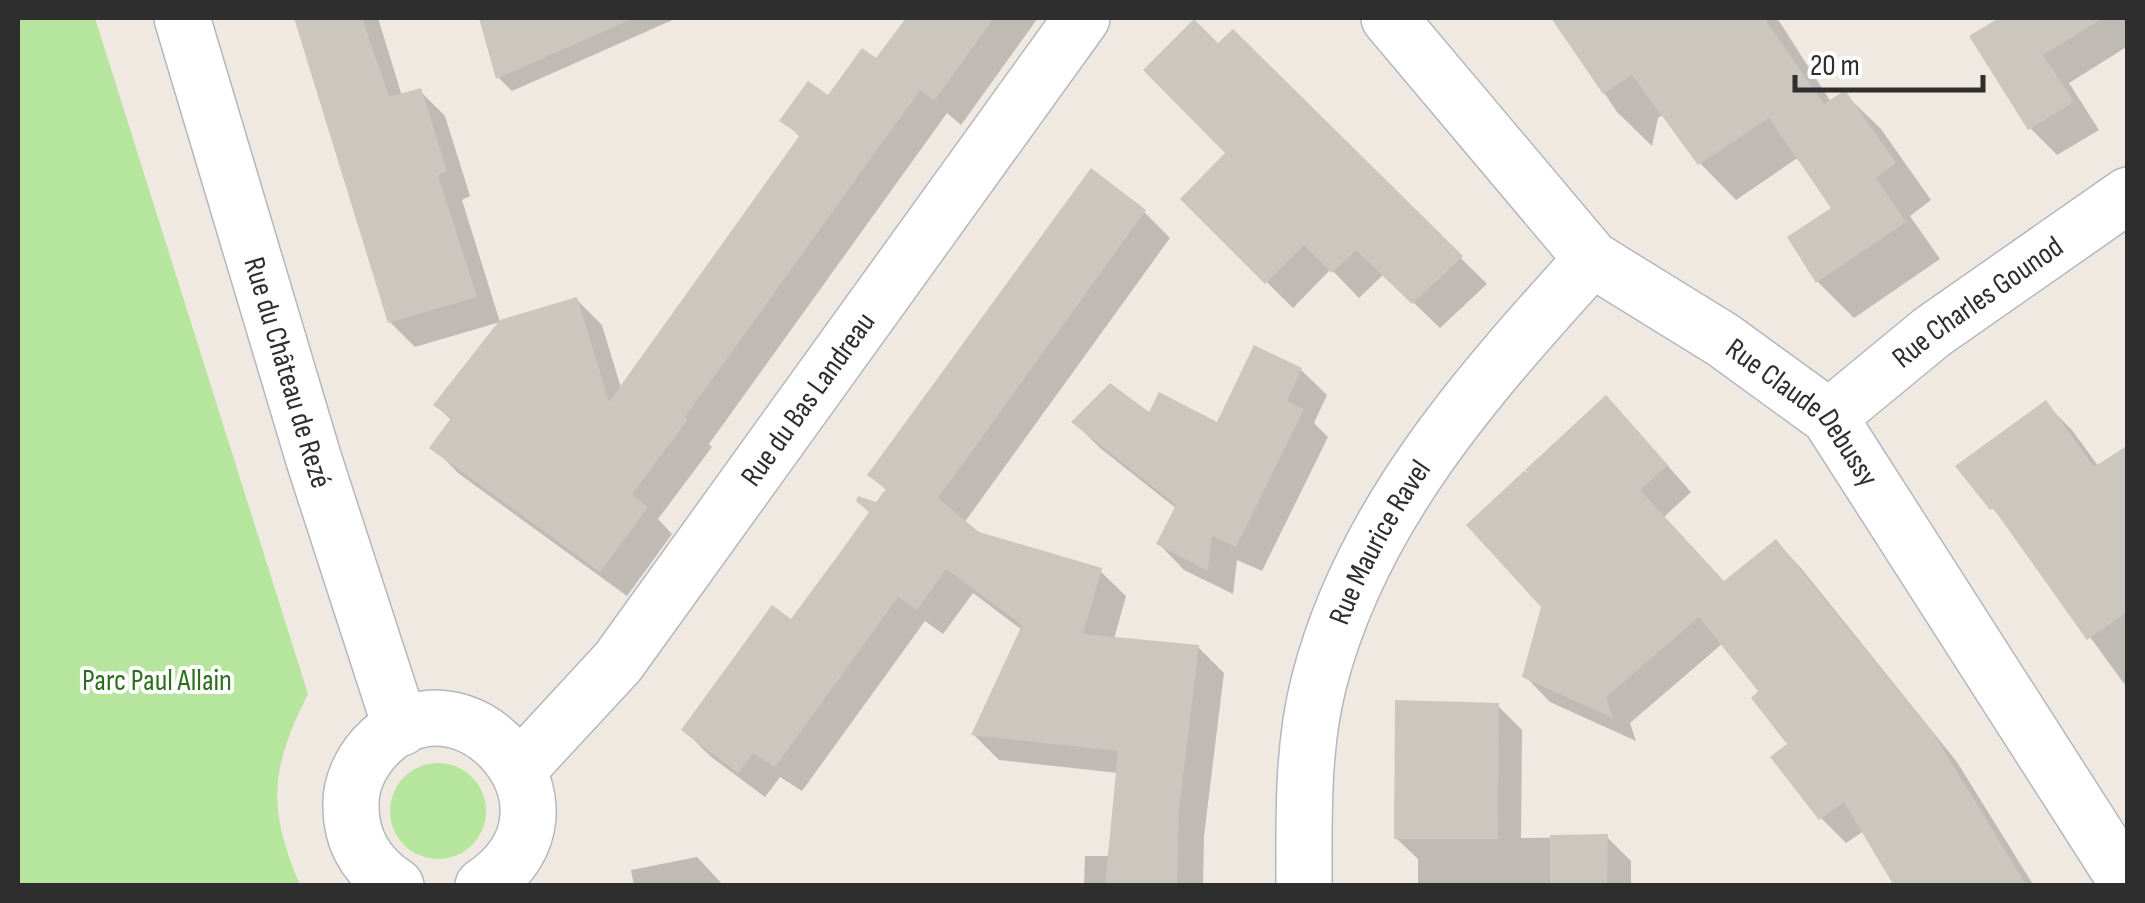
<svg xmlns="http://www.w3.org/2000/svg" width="2145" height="903" viewBox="0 0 2145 903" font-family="'Sofia Sans Condensed',sans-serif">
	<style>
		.green { fill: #b6e59e }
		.shadow { fill: #0003 }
		.building { fill: #cbc7bf }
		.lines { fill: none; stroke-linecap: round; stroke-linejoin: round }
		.street-casing { stroke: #b4b7c1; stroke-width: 58 }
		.street { stroke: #fff; stroke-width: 55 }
		.labels { text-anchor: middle; stroke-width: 8; stroke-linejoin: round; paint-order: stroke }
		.street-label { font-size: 30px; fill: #2e2e2e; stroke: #fff }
		.park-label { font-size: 30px; fill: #2c6e1b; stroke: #fff }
	</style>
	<rect width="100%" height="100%" fill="#efe9e1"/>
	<g class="green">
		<path d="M18,18H95L308,694C270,770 267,807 300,885H18Z"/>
		<circle cx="438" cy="811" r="48"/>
	</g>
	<g class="shadow">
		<polygon points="296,18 378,18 402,96 420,91 445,116 470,196 462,200 500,322 415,347 390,322"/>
		<polygon points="481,18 677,18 512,91 498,77"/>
		<polygon points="909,18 1038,18 961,125 947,113 709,444 712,447 658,519 672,534 627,596 458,473 433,447 452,421 436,405 576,299 602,325 621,388 801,138 783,120 829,99 877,62"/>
		<polygon points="1554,18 1777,18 1831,102 1844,93 1881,129 1931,200 1910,216 1940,259 1854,318 1818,282 1790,238 1834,208 1799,157 1736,200 1700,163 1664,114 1658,118 1652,146 1617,112"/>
		<polygon points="2004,18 2128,18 2128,46 2069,83 2099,130 2057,155 2030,128 1972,37"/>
		<polygon points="1233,32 1487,284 1440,328 1384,274 1359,298 1331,269 1293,308 1183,199 1228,153 1218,47"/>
		<polygon points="1144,212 1170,238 964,523 978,534 1100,571 1126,596 1114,639 1198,647 1224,673 1204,836 1203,886 1084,886 1085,856 1110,856 1118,773 999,760 974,735 1022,630 973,593 943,634 925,621 802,791 780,777 765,797 710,756 684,730 792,622 887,491 871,474"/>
		<polygon points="1301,370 1327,395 1314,423 1328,437 1262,571 1237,560 1233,594 1184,570 1159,544 1177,509 1100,448 1074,422 1150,416 1219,425"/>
		<polygon points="2046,404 2072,430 2099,467 2128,464 2128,689 2006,522 1992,508"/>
		<polygon points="1631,424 1691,492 1664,517 1725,583 1776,542 1801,568 1957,762 2034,886 1899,886 1865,830 1846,843 1821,818 1790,745 1762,692 1723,643 1630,723 1636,741 1550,702 1525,676 1544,607 1539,481"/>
		<polygon points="1498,706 1522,730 1521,838 1607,837 1631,861 1631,886 1418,886 1418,859 1396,838"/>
		<polygon points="697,857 724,886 634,886 631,870"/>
	</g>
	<g class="building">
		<polygon points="294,18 362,18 389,97 421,88 447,171 438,175 477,297 388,323"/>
		<polygon points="479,18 634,18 496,79"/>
		<polygon points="906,18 994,18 934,101 920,90 685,417 688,419 632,494 648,507 600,572 429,448 451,418 433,405 500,320 577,297 609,402 800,135 779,121 808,81 828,95 862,48 876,58"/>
		<polygon points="1551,18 1764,18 1824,104 1845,90 1896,163 1876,178 1906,222 1816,283 1787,237 1831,208 1769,118 1698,165 1632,75 1603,94"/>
		<polygon points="1999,18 2103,18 2043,55 2074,102 2028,130 1969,36"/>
		<polygon points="1194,19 1218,43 1233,29 1463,256 1412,304 1356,250 1332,273 1304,245 1265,284 1180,199 1225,153 1143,70"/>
		<polygon points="1091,168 1146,210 938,498 979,532 1102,568 1083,634 1199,645 1179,809 1177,886 1105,886 1118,751 971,735 1022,625 946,569 917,610 898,597 775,767 753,753 738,773 681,730 772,605 791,619 839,554 869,512 856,501 858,496 876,502 886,489 867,475"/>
		<polygon points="1254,345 1302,368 1287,401 1304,409 1236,547 1212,536 1208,571 1156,544 1176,505 1071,422 1110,383 1149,412 1159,392 1217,422"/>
		<polygon points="1606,395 1668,465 1640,490 1724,581 1776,539 1933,733 2027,886 1894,886 1844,802 1819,820 1770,757 1787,744 1751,698 1758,691 1699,617 1606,697 1613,718 1522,677 1541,607 1466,525 1524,471 1529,473 1525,470"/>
		<polygon points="2046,400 2094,467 2128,445 2128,611 2087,640 1993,508 1990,510 1955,466"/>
		<polygon points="1395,700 1499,703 1498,839 1394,839"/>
		<polygon points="1608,834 1607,886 1550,886 1550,835"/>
	</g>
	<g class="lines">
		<g class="street-casing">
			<g id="street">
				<path id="s1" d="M182,18L314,460L401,728"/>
				<path id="s2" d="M1389,18L1592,259L1723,340L1829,417L2128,884"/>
				<path id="s3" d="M1829,417L1932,332L2128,195"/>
				<path id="s4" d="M519,769L618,662L1082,18"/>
				<path d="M396,886C366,866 350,839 351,803C351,783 361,763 374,748C460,653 601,808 483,886"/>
				<path id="s5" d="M1304,886C1304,817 1302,748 1319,682C1362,514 1478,385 1592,259"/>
			</g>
		</g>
		<use href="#street" class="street"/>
	</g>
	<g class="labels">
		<g class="street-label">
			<text dy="10" stroke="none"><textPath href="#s3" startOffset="188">Rue Charles Gounod</textPath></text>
			<text dy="10" stroke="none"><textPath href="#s1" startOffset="370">Rue du Château de Rezé</textPath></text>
			<text dy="10" stroke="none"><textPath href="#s4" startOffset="470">Rue du Bas Landreau</textPath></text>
			<text dy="10" stroke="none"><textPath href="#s2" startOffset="578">Rue Claude Debussy</textPath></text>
			<text dy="10" stroke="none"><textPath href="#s5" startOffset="358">Rue Maurice Ravel</textPath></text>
		</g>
		<g class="park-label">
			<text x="157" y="690">Parc Paul Allain</text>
		</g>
	</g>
	<rect width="2145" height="903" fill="none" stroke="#2e2e2e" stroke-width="40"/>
	<path d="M1795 75v15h188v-15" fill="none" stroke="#2e2e2e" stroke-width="5"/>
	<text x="1810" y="75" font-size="30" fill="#2e2e2e" stroke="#ffffff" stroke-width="8" paint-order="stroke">20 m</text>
</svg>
